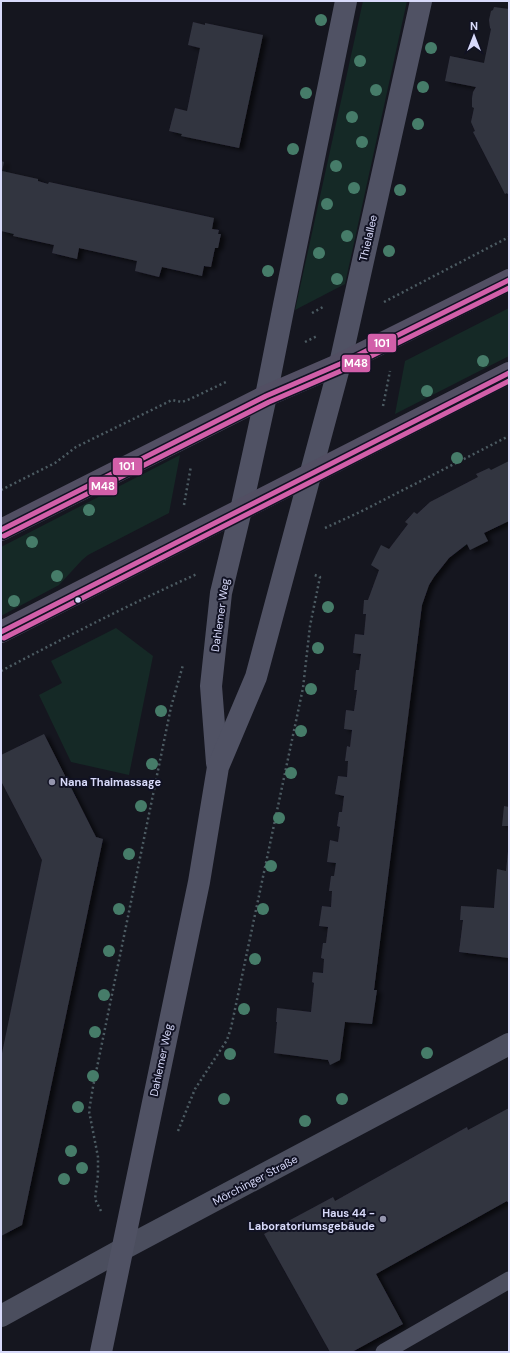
<svg xmlns="http://www.w3.org/2000/svg" width="510" height="1353" viewBox="0 0 510 1353" font-family="'DM Sans',sans-serif">
	<style>
		.green { fill: #152926 }
		.building { fill: #333441; filter: url(#shadow) }
		.lines { fill: none; stroke-linecap: round; stroke-linejoin: round }
		.path { stroke: #4c5b62; stroke-width: 2.5; stroke-dasharray: 2 3; stroke-linecap: butt }
		.lane { stroke: #4b4e5e; stroke-width: 17 }
		.street { stroke: #4b4e5e; stroke-width: 22 }
		.secondary { stroke: #505264; stroke-width: 22 }
		.primary { stroke: #524f63; stroke-width: 22 }
		.bus-1-casing { stroke: #111223; stroke-width: 8 }
		.bus-2-casing { stroke: #111223; stroke-width: 8 }
		.bus-1 { stroke: #d25fa9; stroke-width: 5 }
		.bus-2 { stroke: #d25fa9; stroke-width: 5 }
		.tree { fill: #467c69 }
		.bus-dot { fill: #d8dafa; stroke: #111223; stroke-width: 1.5 }
		.poi-dot { fill: #9495ad; stroke: #111223; stroke-width: 1.5 }
		.labels { text-anchor: middle; stroke-width: 4; stroke-linejoin: round; paint-order: stroke }
		.street-label { font-size: 11px; fill: #d8dafa; stroke: #111223 }
		.poi-label { font-size: 11px; font-weight: bold; fill: #d8dafa; stroke: #111223; text-anchor: start }
		.line-badge { stroke: #111223; stroke-width: 1.5 }
		.badge-label { font-size: 11px; text-anchor: middle; font-weight: bold; fill: #fff }
	</style>
	<defs>
		<filter id="shadow"><feDropShadow dx="4.5" dy="2.5" stdDeviation="2" flood-color="#0009"/></filter>
	</defs>
	<rect width="100%" height="100%" fill="#15161f"/>
	<g class="green">
		<polygon points="363,1 407,1 345,284 295,310"/>
		<polygon points="509,308 509,356 395,414 405,361"/>
		<polygon points="180,455 169,513 88,555 82,560 59,585 1,616 1,547"/>
		<polygon points="116,628 153,656 129,775 71,762 39,695 62,683 51,661"/>
	</g>
	<g class="building">
		<polygon points="494,7 509,9 509,196 507,193 505,194 473,132 475,131 471,122 474,108 472,107 472,98 473,92 476,87 445,81 450,56 484,63 491,29 490,28 489,20 491,11 493,10"/>
		<polygon points="193,22 205,25 205,23 263,35 239,148 181,136 182,134 169,131 175,108 187,111 200,48 188,45"/>
		<polygon points="1,161 4,162 2,171 38,179 38,181 48,184 49,182 214,218 212,229 219,230 218,234 221,234 218,248 215,248 211,267 204,266 202,276 162,267 159,277 135,271 137,261 79,248 77,259 52,253 54,245 13,236 14,234 1,231"/>
		<polygon points="509,461 509,521 484,533 488,541 470,550 467,544 449,558 434,577 429,585 422,605 374,990 377,990 372,1024 345,1022 340,1060 330,1065 328,1060 274,1053 277,1022 276,1022 277,1008 311,1012 314,983 312,982 313,972 323,973 324,959 321,958 323,943 326,943 328,927 319,926 322,906 331,907 332,891 329,891 331,876 334,876 336,863 327,862 330,840 338,842 340,827 337,826 339,812 342,812 344,796 335,794 338,776 347,777 348,761 345,761 347,746 350,747 352,730 344,729 345,719 346,710 354,711 357,690 354,690 356,670 359,670 361,654 353,653 355,634 364,635 366,614 363,614 364,600 368,600 379,570 371,565 381,545 389,549 408,524 405,522 414,512 417,514 430,502 478,477 476,474 489,468 491,470"/>
		<polygon points="44,734 96,837 103,839 22,1225 1,1236 1,1058 42,860 1,781 1,755"/>
		<polygon points="504,806 509,807 509,826 502,826"/>
		<polygon points="508,851 509,851 509,958 459,952 463,920 460,920 461,906 494,908 497,869 506,871"/>
		<polygon points="509,1108 509,1204 507,1201 376,1274 403,1324 352,1352 330,1352 264,1234 333,1197 335,1201 467,1127 468,1130"/>
	</g>
	<g class="lines">
		<g class="path">
			<polyline points="384,302 509,237"/>
			<polyline points="312,313 323,307"/>
			<polyline points="305,342 317,336"/>
			<polyline points="383,406 390,371"/>
			<polyline points="1,490 55,463 76,447 172,400 182,402 190,399 226,382"/>
			<polyline points="184,505 191,466"/>
			<polyline points="325,528 360,512 509,436"/>
			<path d="M1,671C66,637 130,604 197,574"/>
			<polyline points="178,1131 195,1089 227,1040 231,1028 303,688 310,626 320,577 312,574"/>
			<polyline points="101,1211 95,1199 98,1175 98,1157 89,1111 93,1087 171,707 183,665"/>
		</g>
		<polyline class="lane" points="384,1352 509,1280"/>
		<polyline class="street" points="1,1316 123,1249 509,1044"/>
		<g class="secondary">
			<polyline points="217,763 211,686 221,593 241,510 266,396 284,305 346,1"/>
			<polyline points="101,1352 199,882 218,767 256,677 340,364 421,1"/>
		</g>
		<g class="primary">
			<polyline points="1,530 266,396 340,364 509,280"/>
			<polyline points="1,632 509,373"/>
		</g>
		<g class="bus-1-casing">
			<g id="bus-1">
				<polyline points="1,530 266,396 340,364 509,280"/>
				<polyline points="1,632 509,373"/>
			</g>
		</g>
		<g class="bus-2-casing">
			<g id="bus-2">
				<polyline points="4,536 269,402 343,370 509,288"/>
				<polyline points="4,638 509,381"/>
			</g>
		</g>
		<use href="#bus-1" class="bus-1"/>
		<use href="#bus-2" class="bus-2"/>
	</g>
	<g class="tree">
		<circle cx="321" cy="20" r="6"/>
		<circle cx="431" cy="48" r="6"/>
		<circle cx="360" cy="61" r="6"/>
		<circle cx="423" cy="87" r="6"/>
		<circle cx="376" cy="90" r="6"/>
		<circle cx="306" cy="93" r="6"/>
		<circle cx="352" cy="117" r="6"/>
		<circle cx="418" cy="124" r="6"/>
		<circle cx="362" cy="142" r="6"/>
		<circle cx="293" cy="149" r="6"/>
		<circle cx="336" cy="166" r="6"/>
		<circle cx="354" cy="188" r="6"/>
		<circle cx="400" cy="190" r="6"/>
		<circle cx="327" cy="204" r="6"/>
		<circle cx="347" cy="236" r="6"/>
		<circle cx="389" cy="251" r="6"/>
		<circle cx="319" cy="253" r="6"/>
		<circle cx="268" cy="271" r="6"/>
		<circle cx="337" cy="279" r="6"/>
		<circle cx="483" cy="361" r="6"/>
		<circle cx="427" cy="391" r="6"/>
		<circle cx="457" cy="458" r="6"/>
		<circle cx="89" cy="510" r="6"/>
		<circle cx="32" cy="542" r="6"/>
		<circle cx="57" cy="576" r="6"/>
		<circle cx="14" cy="601" r="6"/>
		<circle cx="328" cy="607" r="6"/>
		<circle cx="318" cy="648" r="6"/>
		<circle cx="311" cy="689" r="6"/>
		<circle cx="161" cy="711" r="6"/>
		<circle cx="301" cy="731" r="6"/>
		<circle cx="152" cy="764" r="6"/>
		<circle cx="291" cy="773" r="6"/>
		<circle cx="141" cy="806" r="6"/>
		<circle cx="279" cy="818" r="6"/>
		<circle cx="129" cy="854" r="6"/>
		<circle cx="271" cy="866" r="6"/>
		<circle cx="119" cy="909" r="6"/>
		<circle cx="263" cy="909" r="6"/>
		<circle cx="109" cy="951" r="6"/>
		<circle cx="255" cy="959" r="6"/>
		<circle cx="104" cy="995" r="6"/>
		<circle cx="244" cy="1009" r="6"/>
		<circle cx="95" cy="1032" r="6"/>
		<circle cx="427" cy="1053" r="6"/>
		<circle cx="230" cy="1054" r="6"/>
		<circle cx="93" cy="1076" r="6"/>
		<circle cx="224" cy="1099" r="6"/>
		<circle cx="342" cy="1099" r="6"/>
		<circle cx="78" cy="1107" r="6"/>
		<circle cx="305" cy="1121" r="6"/>
		<circle cx="71" cy="1151" r="6"/>
		<circle cx="82" cy="1168" r="6"/>
		<circle cx="64" cy="1179" r="6"/>
	</g>
	<circle class="bus-dot" cx="78" cy="600" r="3.5"/>
	<g class="poi-dot">
		<circle cx="52" cy="782" r="4"/>
		<circle cx="383" cy="1219" r="4"/>
	</g>
	<g class="labels">
		<g class="street-label">
			<text transform="translate(368 238) rotate(-77)" y="4">Thielallee</text>
			<text transform="translate(220 615) rotate(-82)" y="4">Dahlemer Weg</text>
			<text transform="translate(161 1060) rotate(-78)" y="4">Dahlemer Weg</text>
			<text transform="translate(255 1180) rotate(-28)" y="4">Mörchinger Straße</text>
		</g>
		<g class="poi-label">
			<text x="60" y="786">Nana Thaimassage</text>
			<text x="375" y="1217" text-anchor="end">Haus 44 -<tspan x="375" dy="13">Laboratoriumsgebäude</tspan></text>
		</g>
	</g>
	<g class="line-badge">
		<rect x="367" y="333" width="30" height="20" rx="4" fill="#d25fa9"/>
		<rect x="341" y="354" width="30" height="19" rx="4" fill="#d25fa9"/>
		<rect x="112" y="457" width="31" height="19" rx="4" fill="#d25fa9"/>
		<rect x="88" y="476" width="30" height="20" rx="4" fill="#d25fa9"/>
	</g>
	<g class="badge-label">
		<text x="382" y="347">101</text>
		<text x="356" y="367">M48</text>
		<text x="127" y="470">101</text>
		<text x="103" y="490">M48</text>
	</g>
	<rect width="510" height="1353" fill="none" stroke="#d8dafa" stroke-width="4"/>
	<g transform="translate(474 36)" stroke="#111223" stroke-width="3" paint-order="stroke">
	<path d="M0-3L7 15L0 10L-7 15Z" fill="#d8dafa"/>
	<text y="-6" font-size="11" font-weight="bold" text-anchor="middle" fill="#d8dafa">N</text>
	</g>
</svg>
